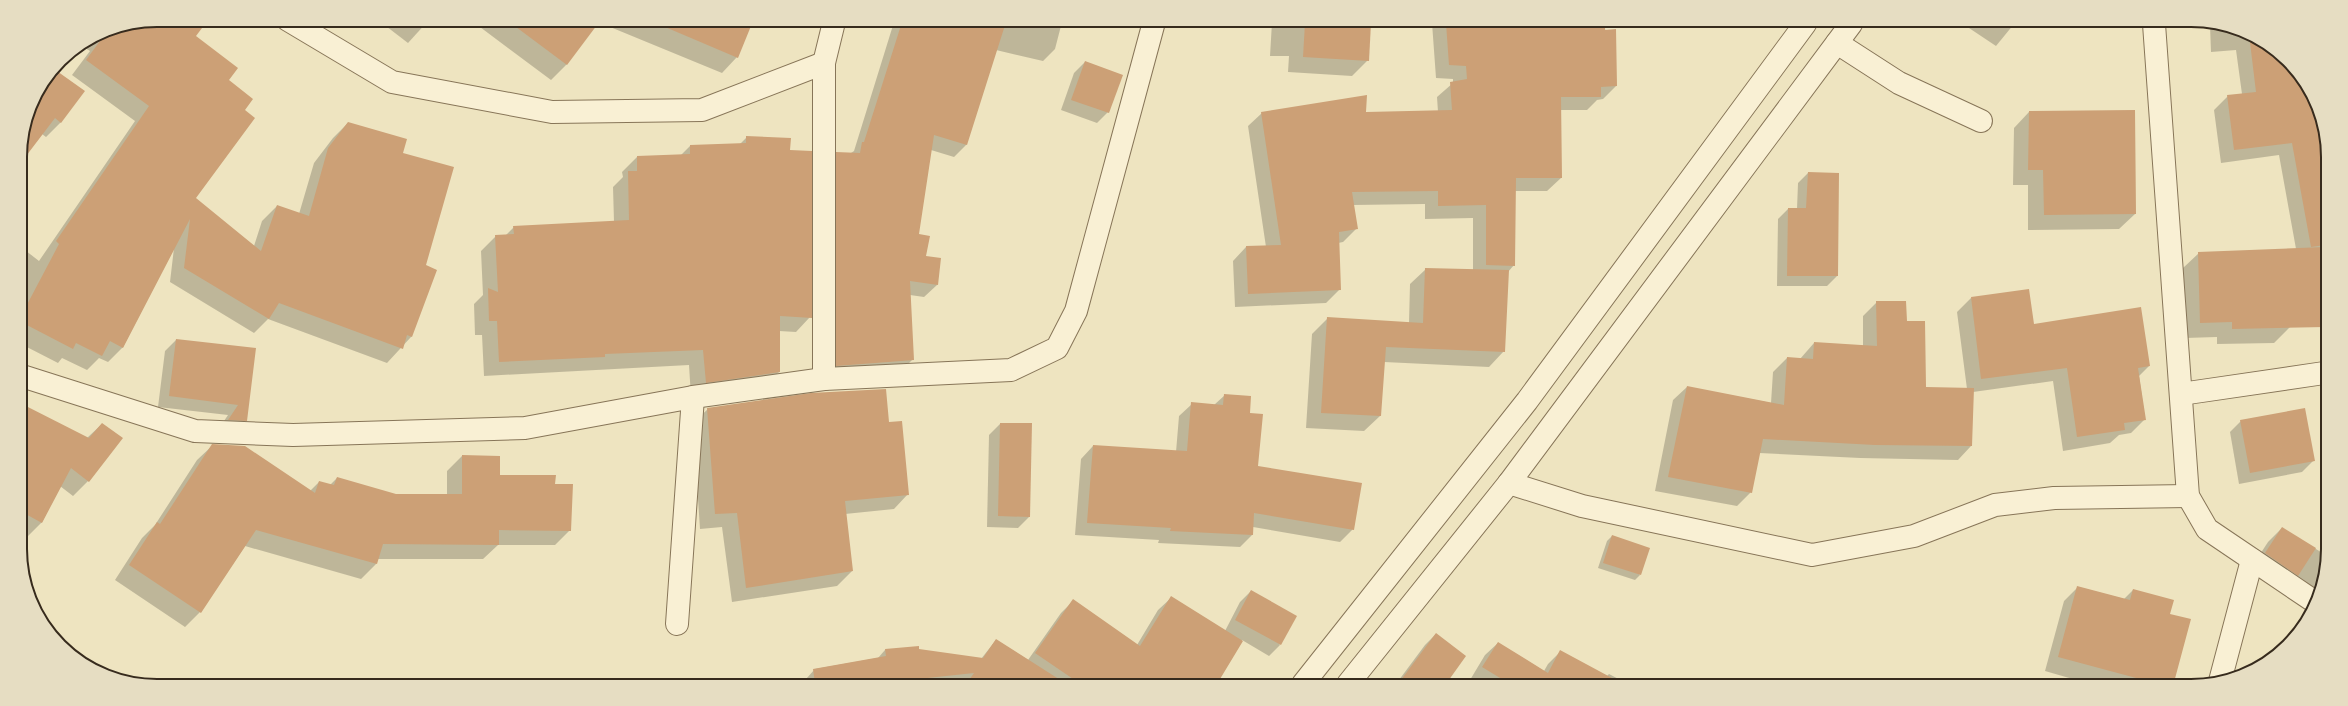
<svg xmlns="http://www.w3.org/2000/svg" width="2348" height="706" viewBox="0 0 2348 706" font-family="'Libre Baskerville',serif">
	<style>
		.shadow { fill: #0003 }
		.building { fill: #cca076 }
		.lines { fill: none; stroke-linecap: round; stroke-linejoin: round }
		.minor-casing { stroke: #877558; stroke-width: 24 }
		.minor { stroke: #f9f0d4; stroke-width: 22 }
		.rim { fill: none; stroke: #372b1d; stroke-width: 2 }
	</style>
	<rect width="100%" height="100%" fill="#eee4c0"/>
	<g class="shadow">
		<polygon points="157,20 195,36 228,81 244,111 194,198 254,246 262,221 277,206 299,214 314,163 333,138 348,123 402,153 424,266 436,270 411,337 387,363 268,319 254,333 170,282 174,248 123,347 108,362 99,358 87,370 62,358 58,363 21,344 21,247 39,261 135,121 72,75 90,51 82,46 105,30"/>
		<polygon points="378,20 428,21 408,43"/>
		<polygon points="472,21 752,21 737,57 722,73 598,22 566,65 551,80"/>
		<polygon points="894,22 1062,22 1055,49 1043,61 996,50 966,145 954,157 931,150 918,235 937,285 924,297 910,295 913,359 901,371 825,378 825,165 837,153 851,153 854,151"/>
		<polygon points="1272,22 1370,23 1368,60 1352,76 1288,72 1289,56 1270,56"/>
		<polygon points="1432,23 1604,23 1616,86 1603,99 1597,100 1587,110 1560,110 1561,178 1547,191 1515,191 1514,265 1508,272 1504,351 1489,367 1384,362 1380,416 1364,431 1306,428 1312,334 1328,318 1409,323 1410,284 1426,269 1473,270 1473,218 1425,219 1425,204 1353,205 1356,229 1343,242 1338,243 1340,289 1326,303 1235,307 1233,261 1246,247 1266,247 1248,126 1262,113 1438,112 1437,97 1453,83 1453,79 1436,78"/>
		<polygon points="1963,24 2014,24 1996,46"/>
		<polygon points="2210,25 2226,25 2259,39 2294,67 2325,131 2325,289 2304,293 2279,155 2221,163 2214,110 2228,96 2242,94 2236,50 2211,52"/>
		<polygon points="1085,62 1108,112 1097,123 1061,110 1074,73"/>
		<polygon points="54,70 61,122 46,137 42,134 20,149 31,105"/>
		<polygon points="2029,112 2135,214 2119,229 2028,230 2028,185 2013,185 2014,128"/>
		<polygon points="746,138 789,151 810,317 796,332 779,331 779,372 764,387 691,397 689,365 484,376 482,335 475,335 474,304 483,295 481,251 496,236 505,236 514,227 614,222 613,187 623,177 622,172 637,157 680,156 690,146 740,144"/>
		<polygon points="1808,173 1838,174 1837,276 1827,286 1777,286 1778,219 1788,209 1797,209 1798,183"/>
		<polygon points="2199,253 2290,327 2274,343 2217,344 2217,337 2185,338 2183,268"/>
		<polygon points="1971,298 2033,325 2149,366 2139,376 2145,419 2131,433 2119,435 2110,443 2063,451 2053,381 1973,392 1971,446 1958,460 1860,458 1759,453 1751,492 1737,506 1655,491 1673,400 1687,387 1771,403 1773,372 1787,358 1800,359 1814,343 1863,346 1863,316 1877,302 1906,322 1926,388 1967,389 1957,312"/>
		<polygon points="176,340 255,349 246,420 235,431 218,430 228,415 158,407 165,351"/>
		<polygon points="1225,395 1249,414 1257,467 1353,529 1340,542 1253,527 1252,535 1240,547 1158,543 1159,540 1075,535 1081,459 1093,446 1176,452 1179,416 1192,404 1214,405"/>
		<polygon points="22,405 87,438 102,424 88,481 73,496 60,486 42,522 27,537 22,535"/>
		<polygon points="708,409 888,423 908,494 894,509 845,514 852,571 837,586 732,602 722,527 700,529 693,423"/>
		<polygon points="2241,421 2313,461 2302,472 2239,484 2230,432"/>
		<polygon points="1000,424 1029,517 1018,528 987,527 989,435"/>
		<polygon points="213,445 310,491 319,482 330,485 337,478 396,495 447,495 447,471 462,456 499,476 554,485 570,530 555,545 498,545 483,559 378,559 376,564 361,579 245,546 200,612 185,627 115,580 142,538 155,525 197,460"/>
		<polygon points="2282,528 2324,554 2323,584 2315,603 2251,568 2268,542"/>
		<polygon points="1612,536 1640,575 1635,580 1598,568 1607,541"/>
		<polygon points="2078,587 2124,599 2133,590 2169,615 2172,686 2097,686 2045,671 2064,601"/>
		<polygon points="1251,591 1280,645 1269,656 1242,640 1215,684 1049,683 1036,674 1030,683 806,683 806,679 815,669 878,658 885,650 918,650 981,659 996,640 1028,660 1061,613 1073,601 1137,645 1158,610 1171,598 1225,631 1240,602"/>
		<polygon points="1436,634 1465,656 1444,684 1396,684 1425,645"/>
		<polygon points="1498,643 1544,671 1548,664 1560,652 1607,676 1609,674 1630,685 1477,684 1470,680 1485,655"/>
	</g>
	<g class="building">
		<polygon points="157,20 208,20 196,36 238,68 229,80 253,99 245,110 255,118 196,198 261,251 277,205 309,216 328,148 348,122 407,139 403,153 454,167 426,265 437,270 412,337 407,335 403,349 279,303 269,319 184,268 190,219 123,348 110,341 102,356 76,343 73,349 21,322 21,316 59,244 56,241 149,106 86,60 108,30"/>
		<polygon points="508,21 600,21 567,65"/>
		<polygon points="651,21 753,21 738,58"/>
		<polygon points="902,22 1006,22 967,145 934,135 919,234 930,236 926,256 941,258 938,285 910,281 914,360 836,366 836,152 860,153 862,142 864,142"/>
		<polygon points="1305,23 1371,23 1369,61 1303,57"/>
		<polygon points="1446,23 1605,23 1605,30 1616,29 1617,86 1601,87 1601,97 1561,97 1562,178 1516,178 1515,266 1486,265 1486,205 1438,206 1438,191 1352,192 1358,229 1339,232 1341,290 1248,294 1246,246 1281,245 1261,112 1367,95 1366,112 1452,110 1450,82 1467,79 1466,66 1449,65"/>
		<polygon points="2249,34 2260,39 2294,67 2325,131 2325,245 2311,247 2292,143 2234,150 2227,95 2256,92"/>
		<polygon points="1085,61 1123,75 1109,113 1071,100"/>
		<polygon points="54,69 85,91 61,123 55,118 20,164 20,149 31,105"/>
		<polygon points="2135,110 2136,214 2044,215 2043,170 2028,170 2029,111"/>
		<polygon points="746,136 791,138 790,150 812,151 812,318 780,316 780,372 706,383 703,350 605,354 605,357 499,362 497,321 489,321 488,288 498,292 495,235 514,234 513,226 629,220 628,171 637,171 637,156 690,154 690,145 746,143"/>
		<polygon points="1808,172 1839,173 1838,276 1787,276 1788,208 1806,208"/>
		<polygon points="2325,247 2325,327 2232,329 2232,322 2200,323 2198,252"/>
		<polygon points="1425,268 1509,270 1505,352 1386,347 1381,416 1321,413 1327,317 1423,323"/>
		<polygon points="2029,289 2034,324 2141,307 2150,366 2138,368 2146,420 2124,423 2125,430 2077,437 2067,368 1981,379 1971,297"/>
		<polygon points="1876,301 1906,301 1907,321 1925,321 1926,387 1974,388 1972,446 1875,445 1763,439 1752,493 1668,477 1687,386 1784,405 1787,357 1813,359 1814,342 1877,346"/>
		<polygon points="176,339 256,348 247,421 228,420 238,405 169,396"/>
		<polygon points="886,389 889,422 902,421 909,495 845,501 853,571 746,588 737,513 715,514 707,408 811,393"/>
		<polygon points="1224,394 1251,396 1250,413 1263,414 1258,466 1362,483 1354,530 1254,513 1253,535 1170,531 1171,528 1087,523 1093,445 1187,451 1191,402 1223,405"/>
		<polygon points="22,404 89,438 102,423 123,438 89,482 71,468 42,523 22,512"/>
		<polygon points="2305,408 2315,461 2250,473 2240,420"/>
		<polygon points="1000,423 1032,423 1030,517 998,516"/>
		<polygon points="212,444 245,446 315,493 319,481 334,485 337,477 396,494 462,494 462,455 500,456 500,475 556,475 555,484 573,484 571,531 499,530 499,545 383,544 377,564 256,530 201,613 129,565 157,522 160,524"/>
		<polygon points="2282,527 2316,548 2298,576 2265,553"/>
		<polygon points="1612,535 1650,548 1641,575 1603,563"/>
		<polygon points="2077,586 2130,600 2133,589 2174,600 2170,614 2191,619 2173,686 2166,686 2058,657"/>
		<polygon points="1251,590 1297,616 1281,645 1235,620"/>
		<polygon points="1171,596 1243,641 1217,684 1079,683 1035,653 1073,599 1140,646"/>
		<polygon points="1436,633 1466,656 1446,684 1398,684"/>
		<polygon points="996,639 1065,683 967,683 974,673 881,683 815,683 813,669 886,656 885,649 919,646 919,649 983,658"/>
		<polygon points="1498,642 1548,673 1560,650 1625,685 1510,684 1482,667"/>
	</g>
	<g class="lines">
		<g class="minor-casing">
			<g id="minor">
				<polyline points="288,20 392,82 552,112 702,110 824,63"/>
				<polyline points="2154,24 2188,496 2207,529 2315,602"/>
				<polyline points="1837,43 1899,83 1981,121"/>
				<polyline points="22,376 195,431 293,435 525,428 693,397 824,379 1011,370 1057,348 1076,311 1154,22"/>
				<polyline points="824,379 824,63 834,22"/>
				<polyline points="2181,394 2324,373"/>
				<polyline points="1509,483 1582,506 1812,555 1914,536 1995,505 2054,498 2188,496"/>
				<polyline points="677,624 693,397"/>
				<polyline points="2220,681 2252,560"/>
				<polyline points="1303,684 1527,401 1805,24"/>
				<polyline points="1348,684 1509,483 1851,24"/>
			</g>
		</g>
		<use href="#minor" class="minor"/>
	</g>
	<path d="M0 0H2348V706H0ZM157 27H2191A130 130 0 0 1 2321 157V549A130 130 0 0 1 2191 679H157A130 130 0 0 1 27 549V157A130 130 0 0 1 157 27Z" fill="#e6ddc2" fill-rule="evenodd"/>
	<path class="rim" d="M157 27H2191A130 130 0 0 1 2321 157V549A130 130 0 0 1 2191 679H157A130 130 0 0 1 27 549V157A130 130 0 0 1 157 27Z"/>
</svg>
